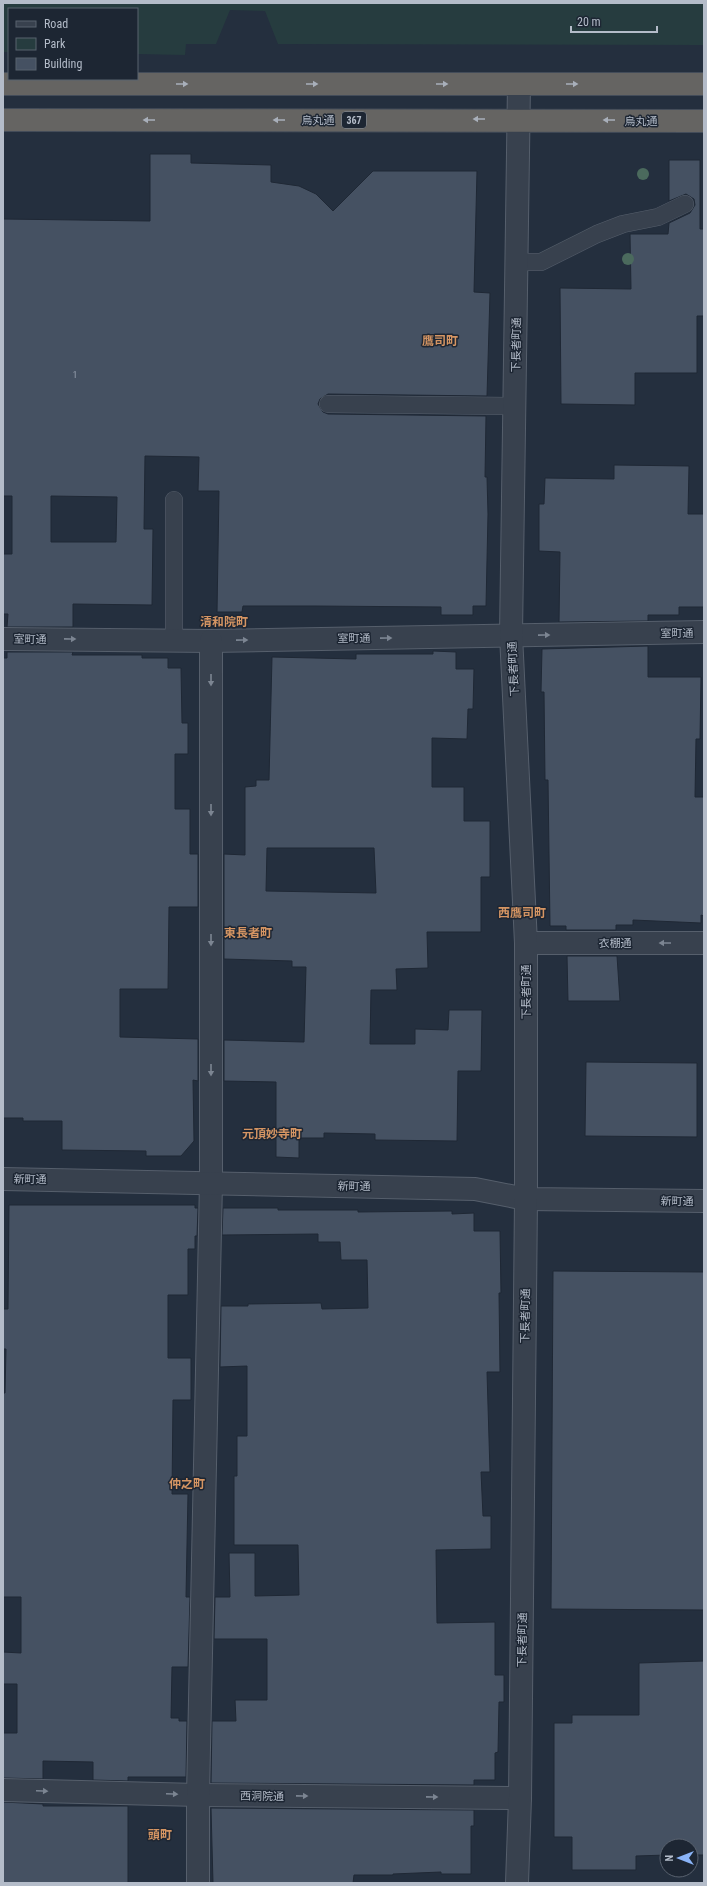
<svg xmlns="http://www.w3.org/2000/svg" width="707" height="1886" viewBox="0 0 707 1886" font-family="'Roboto Condensed','Noto Sans JP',sans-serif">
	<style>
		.green { fill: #263c3f }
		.building { fill: #455162; stroke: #1f2835; fill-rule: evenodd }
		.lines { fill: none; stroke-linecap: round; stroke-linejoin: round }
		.service-casing { stroke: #565f6c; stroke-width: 18 }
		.minor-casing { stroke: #565f6c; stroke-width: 24 }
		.tertiary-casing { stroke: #565f6c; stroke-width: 24 }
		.trunk-casing { stroke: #434c59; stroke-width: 24 }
		.service { stroke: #38414e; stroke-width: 17 }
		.minor { stroke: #38414e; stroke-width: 22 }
		.tertiary { stroke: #38414e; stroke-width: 22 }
		.trunk { stroke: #656462; stroke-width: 22 }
		.tree { fill: #4b6a5d }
		.oneway { fill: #a8afba }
		.oneway2 { fill: #7c8592 }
		.labels { text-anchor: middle; stroke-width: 3; stroke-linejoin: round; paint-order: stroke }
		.number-label { font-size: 9px; fill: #98a1af }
		.shield { fill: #1d2633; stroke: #878f9c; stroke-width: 1 }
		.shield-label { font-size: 10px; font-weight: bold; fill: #b4bcc9 }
		.street-label { font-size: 11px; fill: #b4bcc9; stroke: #1d2633 }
		.neighbourhood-label { font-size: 12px; font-weight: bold; fill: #d59563; stroke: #1d2633 }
	</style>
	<rect width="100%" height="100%" fill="#242f3e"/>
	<polygon class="green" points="3,3 704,3 704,45 278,44 265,11 230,10 216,44 186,44 185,55 137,54 137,9 9,9 9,52 3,52"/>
	<g class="building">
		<path d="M150,154H191V163L271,165V182L299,186L316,194L333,211L373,171H477L474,292L490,293L487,396L328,394L320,399L318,404L323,412L328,414L486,416L485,477H487L488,514L486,606H473V615H441V607L316,606H243L242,612H217L219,491H198L199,457L145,456L144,529H153L152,605L73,604V627H7L8,614H3V554H12V496H3V219L150,221ZM51,496L117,497L116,542H51Z"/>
		<polygon points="669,160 700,160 700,229 704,229 704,316 697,316 697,373 635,373 635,405 561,404 560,288 631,289 630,234 668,234 669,223 690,213 695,205 694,199 686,194 669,201"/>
		<polygon points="614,465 689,466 688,514 704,514 704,607 679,607 679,615 648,615 648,621 559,622 560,552 539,551 539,504 544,504 545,478 614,479"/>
		<polygon points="648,646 648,677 701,677 700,739 696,739 695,797 704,797 704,916 701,915 701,923 633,920 633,925 616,925 616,930 566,930 566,926 550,926 548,780 545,780 544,692 541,692 542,649"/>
		<path d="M433,651L456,652V669H474L473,709H468L467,739L432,738V787H464V821H490V877H481V932H427L428,968L396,969L397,990H371L370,1044H415V1029L448,1030L449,1010H482L481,1071H458L457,1141L375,1140V1134L324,1133V1138H299V1158L276,1157V1082L224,1081V1040L304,1042L306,967H292V961L224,959V854L245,855V787L256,786V780H269L272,657L356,659V654H433ZM267,848H374L376,893L266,891Z"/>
		<polygon points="7,652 73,652 72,655 142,655 142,658 168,658 168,668 181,668 182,723 188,723 188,754 175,754 175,809 190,809 190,854 198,854 198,907 169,907 168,989 120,989 120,1037 198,1039 198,1081 193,1080 194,1141 181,1156 146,1156 146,1151 62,1150 62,1121 23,1121 23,1118 3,1118 3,658 7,658"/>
		<polygon points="567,956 617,956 620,1001 568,1001"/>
		<polygon points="586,1062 697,1063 697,1137 585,1136"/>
		<polygon points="9,1205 195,1205 195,1208 198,1208 197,1236 195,1236 195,1249 188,1249 188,1295 168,1295 168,1358 191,1358 191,1400 173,1400 172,1494 188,1494 186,1597 190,1597 188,1667 172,1667 171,1718 179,1718 179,1721 187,1721 186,1777 128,1777 128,1781 93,1780 93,1762 43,1761 43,1779 3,1778 3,1733 17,1733 17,1684 3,1684 3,1652 21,1653 21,1597 3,1597 3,1393 5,1393 6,1349 3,1349 3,1309 8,1309"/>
		<polygon points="223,1208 278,1208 278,1210 358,1210 358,1212 452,1211 452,1214 474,1213 474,1231 500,1231 501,1293 499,1293 500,1372 487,1372 490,1472 481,1472 483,1516 491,1516 491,1549 436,1550 437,1623 495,1622 495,1675 504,1675 504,1702 499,1702 498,1752 495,1753 495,1780 474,1780 474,1785 211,1783 212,1721 236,1721 235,1700 267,1700 267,1639 214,1639 215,1597 230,1597 229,1553 255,1553 255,1596 299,1595 298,1545 234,1545 234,1476 237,1476 237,1436 247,1436 247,1366 220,1367 221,1306 248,1306 248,1304 321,1303 322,1309 368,1308 367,1260 341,1260 340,1242 318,1242 318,1234 222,1235"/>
		<polygon points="553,1271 704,1272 704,1610 551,1609"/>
		<polygon points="704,1661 704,1855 691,1855 691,1846 667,1846 667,1855 636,1856 636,1870 572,1870 572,1837 554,1837 554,1723 572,1723 572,1715 639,1715 639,1663"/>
		<polygon points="3,1802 43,1804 43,1806 128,1806 128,1883 3,1883"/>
		<polygon points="211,1808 474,1810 474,1826 471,1826 471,1874 441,1874 441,1872 393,1874 393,1875 354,1875 353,1883 213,1883"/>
	</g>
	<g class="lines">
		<g class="service-casing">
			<g id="service">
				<polyline points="517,262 541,262 597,234 623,224 658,217 685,204"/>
				<polyline points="328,404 515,406"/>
				<polyline points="174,500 174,640"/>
			</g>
		</g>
		<g class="minor-casing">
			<g id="minor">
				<polyline points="3,639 211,641 704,632"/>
				<polyline points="526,943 704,943"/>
				<polyline points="3,1790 198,1795 520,1798"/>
				<polyline points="198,1883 198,1795 211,1182 211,641"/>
			</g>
		</g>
		<g class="tertiary-casing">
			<g id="tertiary">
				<polyline points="3,1179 475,1189 526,1199 704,1201"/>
				<polyline points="517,1883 520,1798 526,1199 526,943 511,635 519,84"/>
			</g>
		</g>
		<g class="trunk-casing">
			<g id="trunk">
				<polyline points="3,84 704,84"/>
				<polyline points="3,120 704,121"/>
			</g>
		</g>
		<use href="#service" class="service"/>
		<use href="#minor" class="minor"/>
		<use href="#tertiary" class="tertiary"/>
		<use href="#trunk" class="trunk"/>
	</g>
	<g class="tree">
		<circle cx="643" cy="174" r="6"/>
		<circle cx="628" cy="259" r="6"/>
	</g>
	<defs><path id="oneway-solid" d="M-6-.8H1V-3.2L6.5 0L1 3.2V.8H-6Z"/></defs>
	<g class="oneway">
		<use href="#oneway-solid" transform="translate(182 84)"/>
		<use href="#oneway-solid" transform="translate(312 84)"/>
		<use href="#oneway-solid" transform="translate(442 84)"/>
		<use href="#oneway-solid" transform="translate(572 84)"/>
		<use href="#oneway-solid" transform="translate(479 119) rotate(180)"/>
		<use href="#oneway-solid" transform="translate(149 120) rotate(180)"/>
		<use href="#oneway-solid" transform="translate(279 120) rotate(180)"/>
		<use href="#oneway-solid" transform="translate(609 120) rotate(-180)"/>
	</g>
	<g class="oneway2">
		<use href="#oneway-solid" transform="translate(544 635) rotate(-1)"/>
		<use href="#oneway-solid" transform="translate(386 638) rotate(-1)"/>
		<use href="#oneway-solid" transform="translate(70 639) rotate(1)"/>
		<use href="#oneway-solid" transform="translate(242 640) rotate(-1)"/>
		<use href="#oneway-solid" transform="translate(211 680) rotate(90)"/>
		<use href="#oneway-solid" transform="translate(211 810) rotate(90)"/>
		<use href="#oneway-solid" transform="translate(211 940) rotate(90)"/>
		<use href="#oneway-solid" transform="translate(665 943) rotate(180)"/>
		<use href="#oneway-solid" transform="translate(211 1070) rotate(90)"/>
		<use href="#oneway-solid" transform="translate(42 1791) rotate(2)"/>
		<use href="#oneway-solid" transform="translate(172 1794) rotate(2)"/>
		<use href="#oneway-solid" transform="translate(302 1796) rotate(1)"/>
		<use href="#oneway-solid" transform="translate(432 1797) rotate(1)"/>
	</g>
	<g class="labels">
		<g class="number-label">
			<text x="75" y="378">1</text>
		</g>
		<rect class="shield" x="342" y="112" width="24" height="16" rx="3"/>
		<g class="shield-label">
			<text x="354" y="124">367</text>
		</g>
		<g class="street-label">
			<text x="318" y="124">烏丸通</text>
			<text x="641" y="125">烏丸通</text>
			<text transform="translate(516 345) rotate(-89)" y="4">下長者町通</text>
			<text transform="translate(677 633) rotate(-1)" y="4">室町通</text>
			<text transform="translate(354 638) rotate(-1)" y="4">室町通</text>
			<text transform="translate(30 639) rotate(1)" y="4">室町通</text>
			<text transform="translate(513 669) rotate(-93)" y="4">下長者町通</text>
			<text x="615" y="947">衣棚通</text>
			<text transform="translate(526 992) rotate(-90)" y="4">下長者町通</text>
			<text transform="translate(30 1179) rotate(1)" y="4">新町通</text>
			<text transform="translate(354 1186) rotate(1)" y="4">新町通</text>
			<text transform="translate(677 1201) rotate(1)" y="4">新町通</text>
			<text transform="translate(525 1316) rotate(-89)" y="4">下長者町通</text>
			<text transform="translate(522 1640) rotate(-89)" y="4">下長者町通</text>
			<text transform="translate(262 1796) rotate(1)" y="4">西洞院通</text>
		</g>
		<g class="neighbourhood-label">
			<text x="440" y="345">鷹司町</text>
			<text x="224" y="626">清和院町</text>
			<text x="522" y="917">西鷹司町</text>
			<text x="248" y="937">東長者町</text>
			<text x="272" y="1138">元頂妙寺町</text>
			<text x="187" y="1488">仲之町</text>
			<text x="160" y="1839">頭町</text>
		</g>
	</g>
	<rect width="707" height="1886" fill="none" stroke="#b4bcc9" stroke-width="8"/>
	<rect x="8" y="8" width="130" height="72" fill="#1d2633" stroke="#59626f"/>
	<rect x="16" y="21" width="20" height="6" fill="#38414e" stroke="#59626f"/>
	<text x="44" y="28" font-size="12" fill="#b4bcc9">Road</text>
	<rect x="16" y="38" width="20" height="12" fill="#263c3f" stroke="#59626f"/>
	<text x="44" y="48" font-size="12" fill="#b4bcc9">Park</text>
	<rect x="16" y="58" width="20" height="12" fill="#455162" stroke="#59626f"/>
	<text x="44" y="68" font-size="12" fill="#b4bcc9">Building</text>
	<g transform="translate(679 1858) rotate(270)"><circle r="19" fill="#1d2633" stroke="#59626f"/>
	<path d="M0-3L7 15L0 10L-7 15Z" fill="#8ab4f8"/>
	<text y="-6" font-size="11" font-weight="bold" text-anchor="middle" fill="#b4bcc9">N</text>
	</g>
	<path d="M571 26v6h86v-6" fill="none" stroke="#b4bcc9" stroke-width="2"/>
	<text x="577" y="26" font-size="12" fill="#b4bcc9" stroke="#1d2633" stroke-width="3" paint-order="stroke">20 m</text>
</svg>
